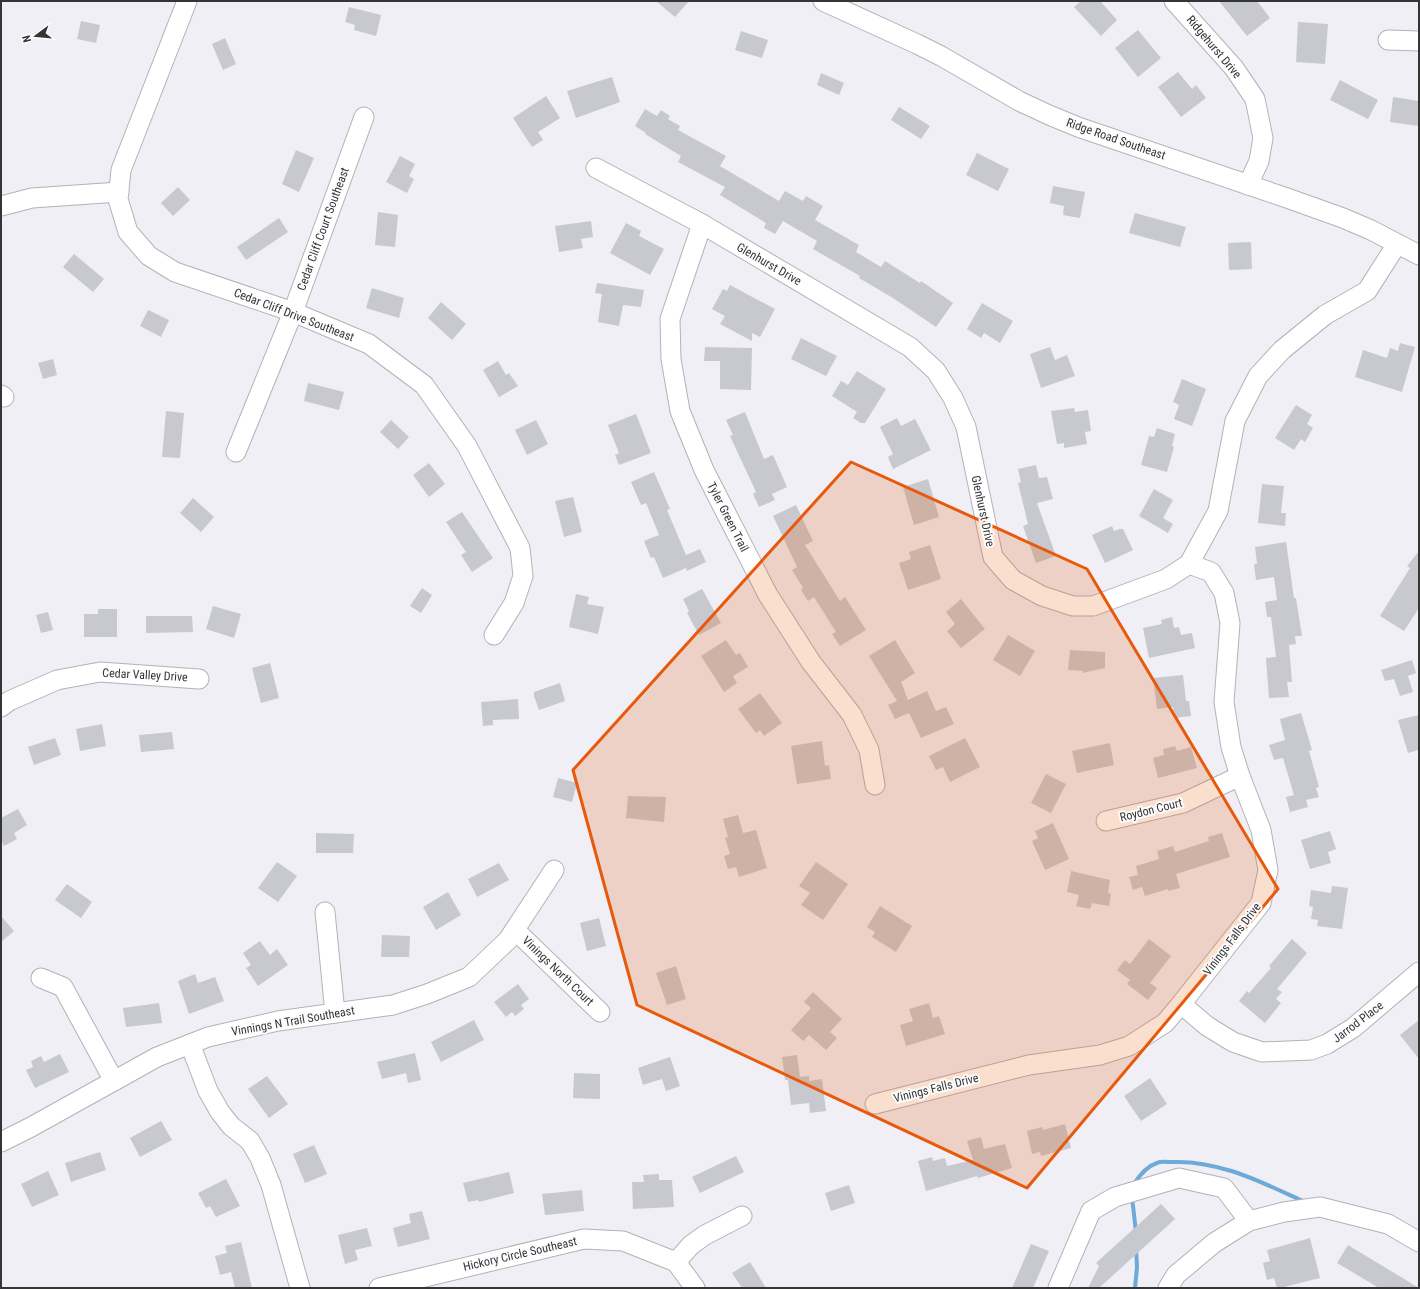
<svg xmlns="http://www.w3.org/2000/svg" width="1420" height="1289" viewBox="0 0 1420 1289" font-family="'Roboto Condensed',sans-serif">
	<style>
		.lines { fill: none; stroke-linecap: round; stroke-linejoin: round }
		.stream { stroke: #6caad7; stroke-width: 4 }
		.building { fill: #c8c9ce }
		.minor-casing { stroke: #b2b2b8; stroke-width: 21 }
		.minor { stroke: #fff; stroke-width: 19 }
		.marked { fill: #e8590c; fill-opacity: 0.2; stroke: #e8590c; stroke-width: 3; stroke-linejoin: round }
		.labels { text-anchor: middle; stroke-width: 4; stroke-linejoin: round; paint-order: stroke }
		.street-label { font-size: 12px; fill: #353538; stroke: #fdfdfe }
	</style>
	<rect width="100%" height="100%" fill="#efeff5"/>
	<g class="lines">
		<g class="stream">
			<path d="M1133,1185C1139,1176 1147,1166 1157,1163C1161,1161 1168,1162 1172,1162C1220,1160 1263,1183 1305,1202"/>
			<polyline points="1132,1197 1136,1232"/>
			<polyline points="1135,1288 1137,1267 1136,1248"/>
		</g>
	</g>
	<g class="building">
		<polygon points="656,1 689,1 675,17"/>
		<polygon points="1081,1 1100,1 1117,20 1101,36 1074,7"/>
		<polygon points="1219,1 1257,1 1270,18 1247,36"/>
		<polygon points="349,7 381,15 376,36 354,30 355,25 345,22"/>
		<polygon points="81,21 100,25 96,43 77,39"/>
		<polygon points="1298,22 1328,24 1325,64 1296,62"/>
		<polygon points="1138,30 1161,58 1138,77 1115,48"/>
		<polygon points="741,31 768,40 762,58 735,50"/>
		<polygon points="225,38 236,64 223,70 212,44"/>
		<polygon points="1178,72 1192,89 1196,85 1206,98 1181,117 1158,87"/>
		<polygon points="821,73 844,83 839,95 817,85"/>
		<polygon points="612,77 620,102 576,118 567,91"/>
		<polygon points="1340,80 1378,100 1368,119 1330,100"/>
		<polygon points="546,96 560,118 538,132 543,140 532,147 513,118"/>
		<polygon points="1393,97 1419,101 1419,126 1390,122"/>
		<polygon points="899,107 930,126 921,139 891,120"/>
		<polygon points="645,109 657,116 661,110 670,116 668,119 680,126 678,130 726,156 720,166 779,201 785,191 803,201 806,196 823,206 815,220 859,245 856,252 881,267 885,261 920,283 921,281 953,303 936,327 893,298 859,278 860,276 813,249 817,241 783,221 775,234 764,228 766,223 720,195 725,187 678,162 681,156 645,134 646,133 635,126"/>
		<polygon points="296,150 314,158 299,192 282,184"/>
		<polygon points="977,153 1009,169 998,191 966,175"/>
		<polygon points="400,156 415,164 409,176 414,179 407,193 386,182"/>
		<polygon points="1053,186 1085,192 1080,218 1063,215 1064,206 1050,203"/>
		<polygon points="178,187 190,200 173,216 161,203"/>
		<polygon points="378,212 398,215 395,247 375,245"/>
		<polygon points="1135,213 1186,227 1180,247 1129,233"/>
		<polygon points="279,218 288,232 246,260 237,247"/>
		<polygon points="591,221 593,237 581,239 583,248 559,252 555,226"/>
		<polygon points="626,223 641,231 639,236 664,249 650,275 610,253"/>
		<polygon points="1251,242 1252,269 1229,270 1228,243"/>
		<polygon points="74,254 104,279 93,292 63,267"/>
		<polygon points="597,283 644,290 641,307 623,305 619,326 598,322 602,294 595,293"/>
		<polygon points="730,285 775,309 760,337 752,333 752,341 720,324 725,316 712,309 723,289 727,291"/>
		<polygon points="372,288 404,298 399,318 366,308"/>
		<polygon points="441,302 466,324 452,340 428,318"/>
		<polygon points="982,303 1013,321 1000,343 984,333 981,338 967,329"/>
		<polygon points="148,310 169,320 161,337 140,326"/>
		<polygon points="801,338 837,356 826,376 791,359"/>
		<polygon points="1400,343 1415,347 1402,392 1355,377 1363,350 1387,358 1390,348 1398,351"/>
		<polygon points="705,347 752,348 751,390 720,389 720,361 704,361"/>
		<polygon points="1050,347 1055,360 1067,355 1075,376 1041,388 1030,354"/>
		<polygon points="53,359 57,375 43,379 38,363"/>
		<polygon points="498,361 506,375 509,373 518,386 499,397 483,370"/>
		<polygon points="857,371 886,389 865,423 861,423 853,418 857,412 832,396 841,381 848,385"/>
		<polygon points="1182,379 1206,389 1192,426 1174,419 1179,405 1173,402"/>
		<polygon points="308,383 344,392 339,410 304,401"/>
		<polygon points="1296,405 1312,415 1307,424 1313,428 1305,442 1301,439 1294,450 1275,438"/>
		<polygon points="1074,408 1075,412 1088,410 1091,431 1085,432 1087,444 1064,448 1064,443 1057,444 1051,411"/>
		<polygon points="166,411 184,413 180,458 162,457"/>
		<polygon points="745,412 764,459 773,455 787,487 772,494 775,500 759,507 753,494 756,492 730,436 733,435 726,420"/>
		<polygon points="636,414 651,453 619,465 615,455 619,453 608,425"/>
		<polygon points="897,418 901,426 915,419 931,450 893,469 888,457 893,454 880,427"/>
		<polygon points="391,420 409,437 398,449 380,432"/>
		<polygon points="536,420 548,444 527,455 515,430"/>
		<polygon points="1157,428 1175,434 1172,446 1174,447 1167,472 1141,465 1149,436 1154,437"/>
		<polygon points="429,463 445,484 429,497 413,475"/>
		<polygon points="1036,465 1039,478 1047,477 1053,499 1037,503 1056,556 1036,563 1023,526 1028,524 1018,483 1021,482 1018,469"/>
		<polygon points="654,472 670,509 667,510 686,555 700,549 706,562 687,571 686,568 663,578 654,557 651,558 644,541 659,535 646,503 641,505 631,482"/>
		<polygon points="928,479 939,517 914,525 903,487"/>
		<polygon points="1262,484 1284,486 1281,513 1286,513 1285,526 1258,523"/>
		<polygon points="1154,489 1173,500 1163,518 1173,524 1168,533 1139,516"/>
		<polygon points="573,497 582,532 564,537 555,501"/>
		<polygon points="193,498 214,517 201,532 180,513"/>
		<polygon points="796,505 813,541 805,545 840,601 845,597 866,630 840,646 832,634 836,632 814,597 808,601 801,590 803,588 792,570 797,567 773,516"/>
		<polygon points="462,512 493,558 472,572 461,555 466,552 446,522"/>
		<polygon points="1112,526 1114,531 1119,529 1123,529 1133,550 1105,563 1092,535"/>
		<polygon points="1286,542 1294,598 1296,598 1302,636 1295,636 1296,644 1289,645 1292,682 1287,682 1289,697 1269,698 1266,658 1276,657 1271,617 1267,617 1265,602 1277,600 1274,577 1256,580 1254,564 1257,564 1255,547"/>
		<polygon points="930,545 941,579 908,590 899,563 911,559 909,552"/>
		<polygon points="1419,551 1419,608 1404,631 1380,616 1410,568 1407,566"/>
		<polygon points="422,588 432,595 421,613 410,606"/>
		<polygon points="702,589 721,623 699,635 687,613 689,611 683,599"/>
		<polygon points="576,594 589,597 587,604 604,607 598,634 569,627"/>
		<polygon points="961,599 985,629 961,648 947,631 955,624 946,612"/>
		<polygon points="213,606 241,614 234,638 206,629"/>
		<polygon points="98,609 117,609 117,637 84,637 84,614 98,614"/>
		<polygon points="48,612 53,630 41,633 36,615"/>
		<polygon points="146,616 192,616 193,632 146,633"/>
		<polygon points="1172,617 1174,628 1179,627 1181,635 1192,633 1195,648 1149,658 1143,628 1162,624 1161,620"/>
		<polygon points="1008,635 1035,651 1020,676 993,660"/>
		<polygon points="726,640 736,655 740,653 748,667 733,676 737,683 724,692 701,656"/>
		<polygon points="895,640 915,673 901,682 908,700 927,691 936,711 946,707 954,724 921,738 909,713 895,719 888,705 897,701 869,656"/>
		<polygon points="1070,650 1105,652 1105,668 1083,673 1083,671 1068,670"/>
		<polygon points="1412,660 1416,673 1408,676 1413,692 1400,696 1394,679 1385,681 1381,670"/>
		<polygon points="270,663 279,698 261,703 252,668"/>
		<polygon points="1183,675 1186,701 1189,701 1191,716 1174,718 1173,707 1157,709 1153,678"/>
		<polygon points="560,683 565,701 539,710 534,696 534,692"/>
		<polygon points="760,693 782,723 764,736 760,730 756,733 738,709"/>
		<polygon points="518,699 519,719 493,720 493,725 483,726 481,702"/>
		<polygon points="1301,713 1312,750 1309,751 1319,787 1316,788 1319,797 1306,800 1308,807 1290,812 1286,797 1294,795 1283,758 1274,760 1269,745 1285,740 1280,719"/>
		<polygon points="1419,715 1419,750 1408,753 1398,720"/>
		<polygon points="102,724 106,746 80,751 76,729"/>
		<polygon points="172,732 174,749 141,752 139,735"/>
		<polygon points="55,738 61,755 34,765 28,747"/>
		<polygon points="965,738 980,767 950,782 943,767 936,770 929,756"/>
		<polygon points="822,741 825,766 829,765 831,779 797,784 791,746"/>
		<polygon points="1110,743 1114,765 1077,773 1072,751"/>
		<polygon points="1175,746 1177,751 1191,747 1197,768 1158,778 1153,758 1164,755 1163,749"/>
		<polygon points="1046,774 1066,784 1051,813 1031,803"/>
		<polygon points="558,778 577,783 572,802 553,797"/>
		<polygon points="628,796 666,797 664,822 626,818"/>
		<polygon points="18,809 27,825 14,833 17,839 4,846 1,840 1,818"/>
		<polygon points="738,815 743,833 756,830 767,868 739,877 736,867 728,869 724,856 730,854 725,838 728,837 723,819"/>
		<polygon points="1053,823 1069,859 1045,870 1032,841 1038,838 1035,831"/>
		<polygon points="1330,831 1336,849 1328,852 1331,863 1310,869 1301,840"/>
		<polygon points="316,833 354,834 353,853 316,853"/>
		<polygon points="1222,833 1230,857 1176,874 1180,888 1168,891 1168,889 1145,896 1142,887 1133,890 1129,877 1138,875 1136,866 1159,859 1157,851 1173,846 1175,852 1209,841 1208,837"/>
		<polygon points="277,862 297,876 278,902 258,888"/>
		<polygon points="816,862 848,884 823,920 801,905 810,893 799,886"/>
		<polygon points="499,863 509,880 477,897 468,879"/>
		<polygon points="1071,871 1110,880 1108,893 1111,894 1109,906 1092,903 1090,909 1076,906 1079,895 1067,892"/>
		<polygon points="67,884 92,902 81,918 55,900"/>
		<polygon points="1332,886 1348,888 1342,929 1317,926 1318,920 1311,919 1313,907 1309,906 1311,890 1331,893"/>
		<polygon points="448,892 461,915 436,930 423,907"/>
		<polygon points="880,906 912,926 896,952 872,937 875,932 867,927"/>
		<polygon points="1,916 14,931 1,942"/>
		<polygon points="599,918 606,946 587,951 580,923"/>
		<polygon points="382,935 410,936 409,957 381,957"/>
		<polygon points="1149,939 1171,956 1150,983 1157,988 1148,1000 1127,984 1130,980 1117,970 1125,960 1130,964"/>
		<polygon points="1292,939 1307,953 1277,989 1282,992 1276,999 1281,1003 1265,1023 1239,1001 1247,991 1249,993 1271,968 1269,966"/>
		<polygon points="260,941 270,955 277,949 288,965 258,986 246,968 251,965 243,953"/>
		<polygon points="676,966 686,999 667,1005 656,973"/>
		<polygon points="195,974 198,983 215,977 224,1001 189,1014 178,981"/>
		<polygon points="518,984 529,999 521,1005 524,1009 515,1016 512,1012 506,1017 494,1002"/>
		<polygon points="813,992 842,1019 830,1032 837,1038 826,1050 809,1035 803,1041 791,1030 811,1008 804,1002"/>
		<polygon points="159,1003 162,1023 126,1027 123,1008"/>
		<polygon points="929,1003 933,1018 939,1016 945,1034 906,1046 900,1025 913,1021 909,1009"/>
		<polygon points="474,1020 484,1040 441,1062 431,1042"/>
		<polygon points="1419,1020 1419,1059 1400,1035"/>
		<polygon points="415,1053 421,1080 408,1083 406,1073 382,1079 377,1062"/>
		<polygon points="60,1054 69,1072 35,1088 26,1070 33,1067 31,1061 41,1056 44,1062"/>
		<polygon points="797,1055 800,1077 809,1076 809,1081 822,1079 826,1111 810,1113 809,1103 791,1105 788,1080 785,1080 782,1057"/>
		<polygon points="670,1057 680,1086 666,1091 662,1079 643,1085 638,1068"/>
		<polygon points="574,1073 600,1074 600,1099 573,1098"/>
		<polygon points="267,1076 288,1104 269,1118 248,1089"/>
		<polygon points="1150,1078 1167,1104 1141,1121 1124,1096"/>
		<polygon points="161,1121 172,1140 140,1157 130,1138"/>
		<polygon points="1065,1124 1071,1148 1041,1156 1040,1152 1032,1154 1027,1131 1042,1127 1043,1130"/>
		<polygon points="981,1137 984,1149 1005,1144 1012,1168 978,1178 977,1176 926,1191 918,1161 932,1157 933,1161 945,1158 947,1166 973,1160 967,1141"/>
		<polygon points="314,1145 327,1174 305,1183 293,1154"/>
		<polygon points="100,1152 106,1170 71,1182 65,1163"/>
		<polygon points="736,1156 744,1172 700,1193 692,1177"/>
		<polygon points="48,1171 59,1195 32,1207 21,1184"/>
		<polygon points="509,1172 514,1193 479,1202 478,1200 468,1202 463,1183"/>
		<polygon points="659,1174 659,1180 672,1180 674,1207 633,1209 632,1182 644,1182 643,1175"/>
		<polygon points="226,1179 240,1206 216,1217 210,1206 206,1208 198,1193"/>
		<polygon points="849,1185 855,1203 831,1211 825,1193"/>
		<polygon points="582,1190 584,1211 545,1215 542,1194"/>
		<polygon points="1161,1204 1175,1219 1099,1288 1088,1288 1099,1266 1096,1263"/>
		<polygon points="422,1211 430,1239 398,1247 393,1228 411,1223 409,1214"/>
		<polygon points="367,1228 372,1246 355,1250 358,1260 345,1264 338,1235"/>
		<polygon points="1310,1238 1320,1278 1280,1288 1277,1288 1274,1278 1267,1280 1263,1263 1270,1261 1267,1250"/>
		<polygon points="241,1242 252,1288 235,1288 231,1272 220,1275 215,1256 227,1253 225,1246"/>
		<polygon points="1031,1244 1049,1251 1033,1288 1012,1288"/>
		<polygon points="1348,1245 1419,1288 1379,1288 1337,1263"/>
		<polygon points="750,1262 766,1288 742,1288 732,1273"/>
	</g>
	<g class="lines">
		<g class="minor-casing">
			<g id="minor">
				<polyline points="187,1 121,170 118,199 128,232 149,256 175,272 293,312 369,344 424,385 467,446 520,548 523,576 514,603 494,635"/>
				<polyline points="823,1 917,44 941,56 1019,101 1049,115 1078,127 1287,198 1343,218 1371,230 1419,255"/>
				<polyline points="1174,1 1234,68 1255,99 1263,138 1259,161 1248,185"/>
				<polyline points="1388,40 1419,41"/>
				<polyline points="596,168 702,224 910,347 936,371 953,398 966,427 993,557 1013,580 1042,596 1073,606 1093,606 1166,579 1189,564 1218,511 1235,421 1258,376 1282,350 1325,315 1367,291 1397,244"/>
				<polyline points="1,206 32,198 119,192"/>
				<polyline points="702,224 670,319 671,359 680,411 704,470 768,595 811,662 852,715 869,750 875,785"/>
				<polyline points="1,395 4,397"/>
				<polyline points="236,452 293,312 364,117"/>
				<polyline points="1,707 9,701 57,680 100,672 199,679"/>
				<polyline points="1106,821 1183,803 1240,776"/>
				<polyline points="325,912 335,1013"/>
				<polyline points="515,930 600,1012"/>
				<polyline points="41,978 63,987 114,1081"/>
				<polyline points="1181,1004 1207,1026 1233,1042 1262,1052 1311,1050 1327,1044 1353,1028 1419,972"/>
				<polyline points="190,1044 208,1091 220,1112 231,1126 250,1141 260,1158 271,1185 300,1288"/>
				<polyline points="875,1104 1029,1065 1100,1055 1129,1046 1165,1023 1181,1004 1261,903 1268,870 1261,830 1240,776 1231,747 1224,702 1230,623 1224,593 1211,572 1189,564"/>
				<polyline points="1,1142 31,1127 157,1057 208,1037 278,1021 393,1005 427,994 469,977 508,940 554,870"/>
				<polyline points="676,1262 691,1245 705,1235 742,1216"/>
				<polyline points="379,1288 584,1239 623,1241 676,1262 695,1288"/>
				<polyline points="1058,1288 1091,1211 1115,1197 1179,1178 1224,1188 1249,1221"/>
				<polyline points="1168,1288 1176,1275 1214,1243 1249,1221 1284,1212 1320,1207 1388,1224 1419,1242"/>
			</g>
		</g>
		<use href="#minor" class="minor"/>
	</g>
	<path class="marked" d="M851,462L1087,569L1278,889L1027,1188L637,1005L573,770Z"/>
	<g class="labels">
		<g class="street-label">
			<text transform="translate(1214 47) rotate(50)" y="4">Ridgehurst Drive</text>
			<text transform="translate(1116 139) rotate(19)" y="4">Ridge Road Southeast</text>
			<text transform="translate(323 229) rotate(-70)" y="4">Cedar Cliff Court Southeast</text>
			<text transform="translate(769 264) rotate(30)" y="4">Glenhurst Drive</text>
			<text transform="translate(294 315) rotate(21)" y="4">Cedar Cliff Drive Southeast</text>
			<text transform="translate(983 511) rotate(78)" y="4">Glenhurst Drive</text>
			<text transform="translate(728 517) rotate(63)" y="4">Tyler Green Trail</text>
			<text transform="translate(145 675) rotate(3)" y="4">Cedar Valley Drive</text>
			<text transform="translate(1151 810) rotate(-14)" y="4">Roydon Court</text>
			<text transform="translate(1232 939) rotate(-53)" y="4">Vinings Falls Drive</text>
			<text transform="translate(558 971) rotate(44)" y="4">Vinings North Court</text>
			<text transform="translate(293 1021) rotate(-10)" y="4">Vinnings N Trail Southeast</text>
			<text transform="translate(1358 1022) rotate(-37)" y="4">Jarrod Place</text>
			<text transform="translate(936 1088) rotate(-14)" y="4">Vinings Falls Drive</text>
			<text transform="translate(520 1254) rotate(-13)" y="4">Hickory Circle Southeast</text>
		</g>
	</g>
	<rect width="1420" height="1289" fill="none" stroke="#353538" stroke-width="4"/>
	<g transform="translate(36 36) rotate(254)" stroke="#fdfdfe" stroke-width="3" paint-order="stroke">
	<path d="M0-3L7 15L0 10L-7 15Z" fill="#353538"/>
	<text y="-6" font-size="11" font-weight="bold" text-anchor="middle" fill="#353538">N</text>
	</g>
</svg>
